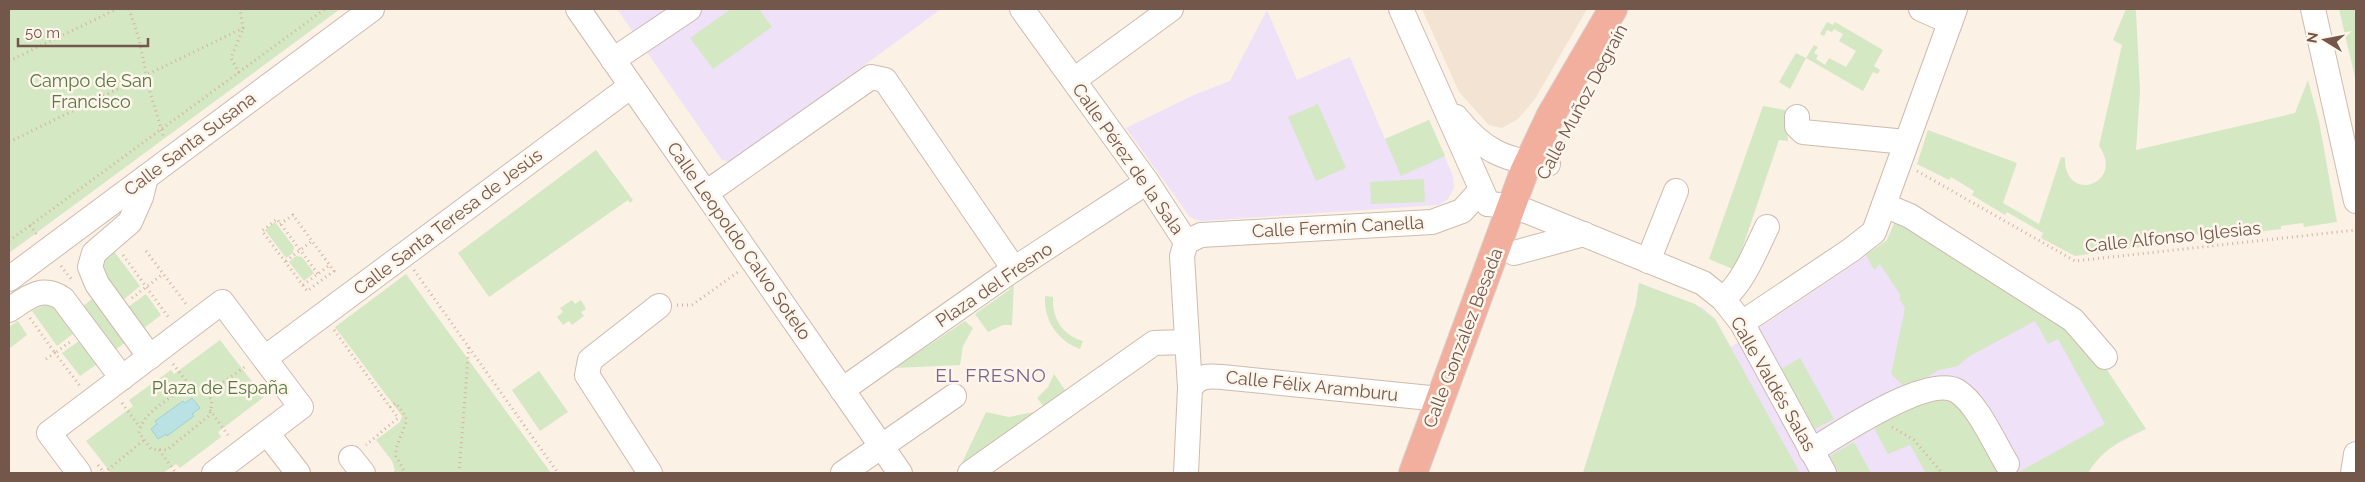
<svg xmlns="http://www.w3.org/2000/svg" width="2365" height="482" viewBox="0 0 2365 482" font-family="Raleway,sans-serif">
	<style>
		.residential { fill: #f3e3d3 }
		.education { fill: #eee1f8 }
		.green { fill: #d5e8c4 }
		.water { fill: #bae1e4; stroke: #a0d1d6 }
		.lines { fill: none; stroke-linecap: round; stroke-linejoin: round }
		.minor-casing { stroke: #cfbbae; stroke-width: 26 }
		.highway-casing { stroke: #d8d0cd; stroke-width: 30 }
		.path { stroke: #d5b2a0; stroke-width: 3; stroke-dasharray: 1 4; stroke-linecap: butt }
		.minor { stroke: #fff; stroke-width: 24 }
		.highway { stroke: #f3af9e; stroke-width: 28 }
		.labels { text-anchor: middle; stroke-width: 5; stroke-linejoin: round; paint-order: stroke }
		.park-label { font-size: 18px; fill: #567843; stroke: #fef5eb }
		.street-label { font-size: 18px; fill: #73574b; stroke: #fef5eb }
		.neighbourhood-label { font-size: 19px; letter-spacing: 1px; fill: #7d638f; stroke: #fef5eb }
	</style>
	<rect width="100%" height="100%" fill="#fbf1e5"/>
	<polygon class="residential" points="1422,9 1587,9 1535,99 1518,119 1502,128 1489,125 1459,92"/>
	<g class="education">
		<polygon points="617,9 941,9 732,162 722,160"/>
		<polygon points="1267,10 1297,80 1350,57 1385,139 1429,120 1453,176 1454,188 1447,200 1438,205 1200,221 1190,217 1126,128 1194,95 1230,81"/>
		<polygon points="1896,219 2107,370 2146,429 2111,447 2097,459 2088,473 1583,473 1636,304 1639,283 1703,308 1715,319 1731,347 1879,247 1887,240"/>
	</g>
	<g class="green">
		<polygon points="9,9 340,9 9,253"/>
		<polygon points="731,9 759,9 772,27 713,69 690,38"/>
		<path d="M2126,9H2135L2136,12L2140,91L2136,150L2295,113L2308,80L2319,121L2337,222L2304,227L2303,223L2281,226V229L2257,232L2256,228L2235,231V235L2213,238L2212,233L2188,236V240L2166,243L2165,239L2141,242V247L2075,256L2041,238L2043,233L2007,212L2005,215L1972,195L1974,191L1951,177L1949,180L1917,164L1928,130L2017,163L2003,203L2039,224L2061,157L2065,158C2064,205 2126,184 2099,146L2122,45L2113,40Z"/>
		<polygon points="2339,9 2356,9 2356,81 2341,18"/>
		<polygon points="1827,22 1833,25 1835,22 1883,50 1874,66 1880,70 1878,74 1873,72 1863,91 1806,58 1790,89 1779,82 1796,53 1806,58 1814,45 1818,47 1814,53 1818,55 1816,59 1825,65 1829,58 1846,67 1856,51 1839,41 1843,34 1834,29 1832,32 1827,30 1824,36 1820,34"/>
		<polygon points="1318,104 1346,168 1316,181 1288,117"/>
		<polygon points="1763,106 1785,110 1788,141 1779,140 1735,270 1709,259"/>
		<polygon points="1429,120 1445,156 1401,176 1385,139"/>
		<polygon points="596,150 633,200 630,203 628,200 489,297 458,253"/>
		<polygon points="1424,179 1425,202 1371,204 1370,182"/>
		<path d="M1896,219L2062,320L2107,370L2146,429C2122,439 2102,450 2088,473H2017L2105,424L2058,339L2048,344L2035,321L1968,357L1958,366L1939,370L1907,389L1891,374L1905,308L1899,298L1901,296L1880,264L1874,270L1866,255L1887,240Z"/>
		<polygon points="275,222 294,247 293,253 286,258 265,230"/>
		<polygon points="113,250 140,286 123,300 101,271 101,263"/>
		<polygon points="296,256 302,257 314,273 304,281 289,262"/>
		<polygon points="406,274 551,473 393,473 395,470 392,461 376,440 400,422 402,416 335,327"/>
		<polygon points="1014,283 1012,325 1003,325 988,332 975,314 1009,290"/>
		<polygon points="1639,283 1695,304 1715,319 1800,473 1583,473 1636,304"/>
		<polygon points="146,294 161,315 144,328 128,307"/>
		<polygon points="96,296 129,340 112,352 79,309"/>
		<path d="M1045,296L1053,297C1052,318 1062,335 1083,341L1080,349C1057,340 1044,321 1045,296Z"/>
		<polygon points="572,300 575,304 581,300 586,309 581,312 584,316 572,325 569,321 563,325 557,317 563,312 560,308"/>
		<polygon points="46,304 54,307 74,333 57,346 32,311"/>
		<polygon points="18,321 27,335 9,349 9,327"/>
		<polygon points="965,321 973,328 963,346 960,365 895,368"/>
		<polygon points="220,340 264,397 218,432 221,437 180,468 176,464 163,473 111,473 86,441 133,406 129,400 171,370 174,374"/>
		<polygon points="79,341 97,364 80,376 62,353"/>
		<polygon points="1800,358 1834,419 1815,429 1781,369"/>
		<polygon points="539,371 568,412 540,431 512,390"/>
		<polygon points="1054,374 1067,393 1045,408 1037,398 1048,387"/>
		<polygon points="1957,391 2011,473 1926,473 1910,445 1888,454 1875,430 1883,416"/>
		<polygon points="986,412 1009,417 1034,412 1036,415 960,467"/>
		<polygon points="1854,442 1871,473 1839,473 1830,456"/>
	</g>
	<polygon class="water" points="192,398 200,408 192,414 194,416 167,436 166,434 158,439 151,429 157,424 155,421 183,401 185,403"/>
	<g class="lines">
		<g class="minor-casing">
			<g id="minor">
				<polyline points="578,9 900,473"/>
				<polyline points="1022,9 1147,182 1186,242 1182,256 1190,388 1186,473"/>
				<polyline points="1401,9 1488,204"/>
				<polyline points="1921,9 1950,22"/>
				<polyline points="2313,9 2356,201"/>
				<polyline points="613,60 689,9"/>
				<polyline points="1074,80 1171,9"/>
				<path d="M1456,117C1482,150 1506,162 1548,164"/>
				<polyline points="1797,117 1797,126 1803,132 1906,142"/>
				<polyline points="146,177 141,197 130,222 94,253 90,267 97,284 150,357"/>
				<polyline points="706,193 871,77 885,80 1014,269"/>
				<polyline points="1488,204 1512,206 1529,212 1703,283 1723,299 1742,323 1824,473"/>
				<polyline points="1884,205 1910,216 2073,320 2105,357"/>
				<polyline points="1186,242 1201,235 1432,222 1462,211 1481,190"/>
				<polyline points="1514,253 1584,234"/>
				<polyline points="1648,261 1676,191"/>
				<polyline points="9,279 372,9"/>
				<path d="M1723,299C1744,282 1755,251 1767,227"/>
				<path d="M9,310C27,298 42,284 63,299L122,378"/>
				<polyline points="1742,323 1851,250 1874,232 1955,9"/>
				<polyline points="265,358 631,86"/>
				<path d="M1190,388C1200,375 1207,376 1222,377L1440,399"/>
				<polyline points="842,390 1014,269 1147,182"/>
				<polyline points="267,433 298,473"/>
				<path d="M1811,451C1839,434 1928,374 1957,391C1977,403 1995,444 2007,464"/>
				<polyline points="351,458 363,473"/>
				<polyline points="79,473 49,433 222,302 301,407 214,473"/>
				<polyline points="650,473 587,375 590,360 659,306"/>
				<polyline points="843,473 954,396"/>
				<polyline points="970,473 1154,343 1186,342"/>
				<polyline points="2353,473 2356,454"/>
			</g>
		</g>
		<g class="highway-casing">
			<polyline id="highway" points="1413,473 1524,172 1551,115 1613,9"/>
		</g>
		<g class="path">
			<polyline points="129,9 139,39 150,92 164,138"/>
			<polyline points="9,61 117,9"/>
			<polyline points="239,73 231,58 243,29"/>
			<polyline points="9,142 243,28 240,9"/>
			<polyline points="1917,171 2075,261 2356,230"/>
			<polyline points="280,224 293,215 334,271 307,291 262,231 277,219 318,274"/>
			<polyline points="30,225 37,235"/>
			<polyline points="9,241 325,9"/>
			<polyline points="146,251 186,304"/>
			<polyline points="123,255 169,318"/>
			<polyline points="286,261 312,241"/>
			<polyline points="61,266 72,280"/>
			<polyline points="414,270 558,473"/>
			<polyline points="303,285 330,265"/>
			<polyline points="132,298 163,274"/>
			<polyline points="677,305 692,305 738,272"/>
			<polyline points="30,318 55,353 70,342"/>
			<polyline points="334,330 398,418 366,445"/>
			<polyline points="46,359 55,353 80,386"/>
			<polyline points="173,364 191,387"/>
			<path d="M185,387H201L212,400L210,415L167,450L151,449L139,433C141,413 170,399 185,387Z"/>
			<polyline points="207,394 246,366"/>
			<polyline points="122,403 139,426"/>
			<polyline points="390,407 396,403 406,417 406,422 396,449 396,456 405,473"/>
			<polyline points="210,410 230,438"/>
			<polyline points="1892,427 1914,440 1942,473"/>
			<polyline points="159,450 176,473"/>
			<polyline points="98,465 104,473"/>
			<polyline points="104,473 144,440"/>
			<polyline points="459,473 469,345"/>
		</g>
		<use href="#minor" class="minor"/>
		<use href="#highway" class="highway"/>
	</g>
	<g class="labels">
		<g class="park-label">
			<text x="91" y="87">Campo de San<tspan x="91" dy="21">Francisco</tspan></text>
			<text x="220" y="394">Plaza de España</text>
		</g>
		<g class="street-label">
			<text transform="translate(1582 102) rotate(-62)" y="6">Calle Muñoz Degraín</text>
			<text transform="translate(190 144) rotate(-37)" y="6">Calle Santa Susana</text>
			<text transform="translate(1128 159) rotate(55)" y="6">Calle Pérez de la Sala</text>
			<text transform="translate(448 222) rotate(-37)" y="6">Calle Santa Teresa de Jesús</text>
			<text transform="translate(1338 227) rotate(-3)" y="6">Calle Fermín Canella</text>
			<text transform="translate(2173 237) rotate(-6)" y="6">Calle Alfonso Iglesias</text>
			<text transform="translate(739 241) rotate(55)" y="6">Calle Leopoldo Calvo Sotelo</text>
			<text transform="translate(994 285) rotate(-34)" y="6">Plaza del Fresno</text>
			<text transform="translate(1463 338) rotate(-69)" y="6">Calle González Besada</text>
			<text transform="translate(1773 384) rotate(60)" y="6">Calle Valdés Salas</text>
			<text transform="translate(1312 386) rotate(6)" y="6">Calle Félix Aramburu</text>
		</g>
		<g class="neighbourhood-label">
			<text x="991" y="382">EL FRESNO</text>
		</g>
	</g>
	<rect width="2365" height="482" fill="none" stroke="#73574b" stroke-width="20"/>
	<g transform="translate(2325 40) rotate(280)" stroke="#fef5eb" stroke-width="4" paint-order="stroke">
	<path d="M0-4L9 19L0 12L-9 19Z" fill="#73574b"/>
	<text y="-8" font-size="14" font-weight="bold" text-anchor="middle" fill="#73574b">N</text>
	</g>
	<path d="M18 38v8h130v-8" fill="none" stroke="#73574b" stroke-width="2.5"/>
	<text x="25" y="38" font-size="15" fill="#73574b" stroke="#fef5eb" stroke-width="4" paint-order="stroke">50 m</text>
</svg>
